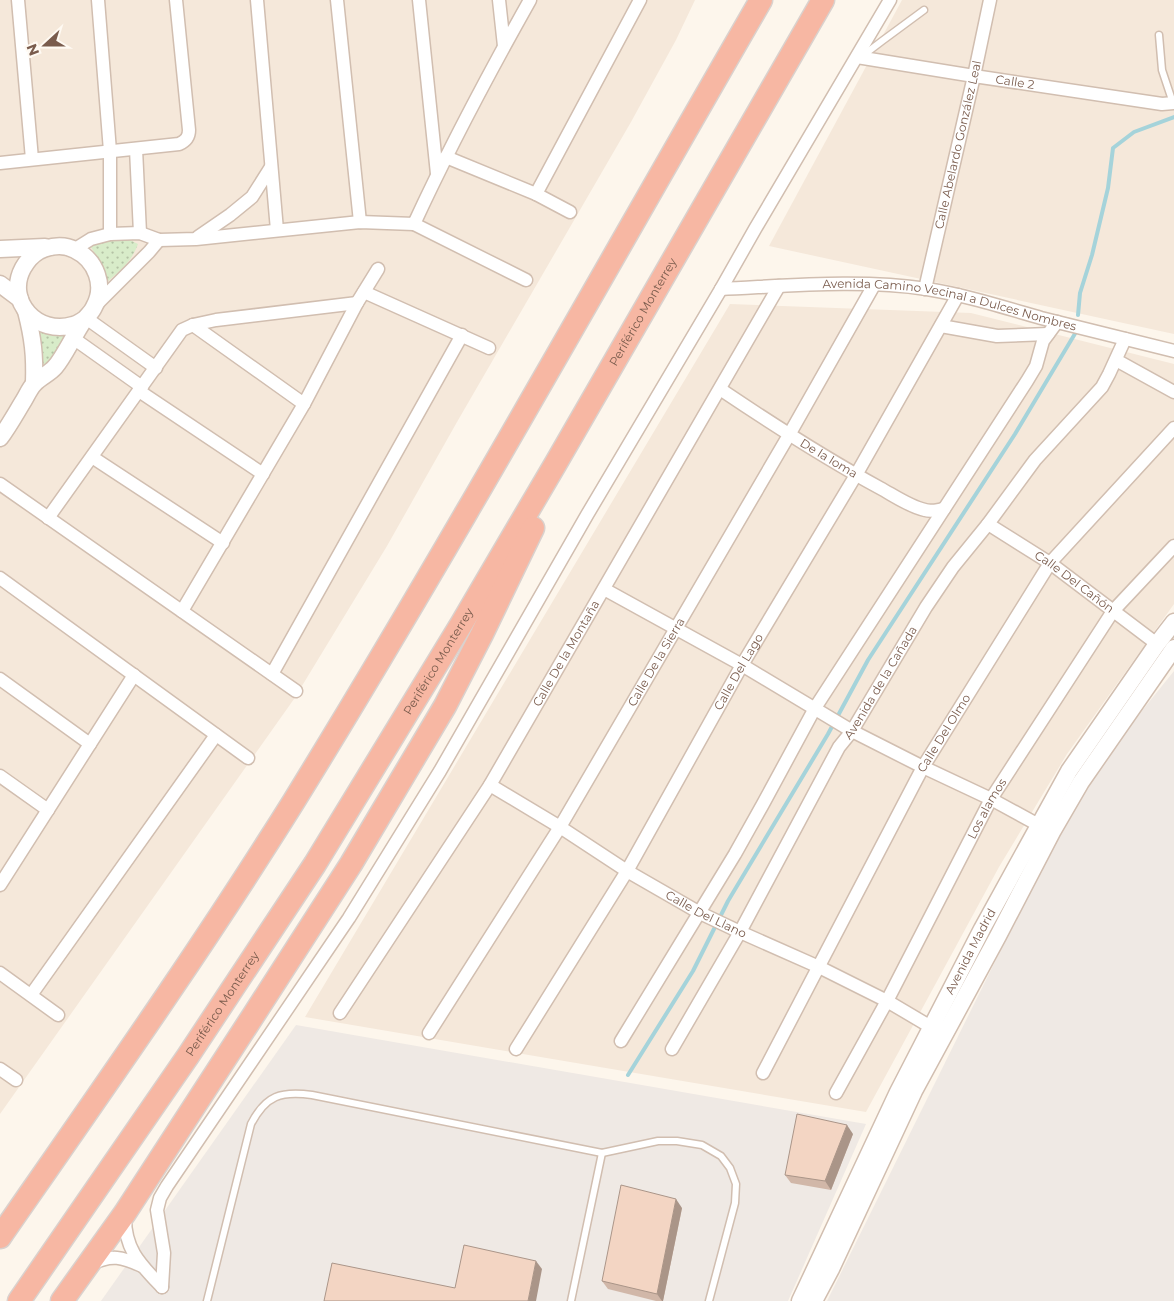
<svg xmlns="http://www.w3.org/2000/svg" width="1174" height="1301" viewBox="0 0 1174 1301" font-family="Montserrat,sans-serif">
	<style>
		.residential { fill: #f5e8da }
		.industrial { fill: #efe9e4 }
		.park { fill: url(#park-dots) }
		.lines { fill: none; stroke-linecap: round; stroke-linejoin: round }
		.stream { stroke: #a5d3da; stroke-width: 4 }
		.service-casing { stroke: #d1beb0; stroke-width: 9 }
		.minor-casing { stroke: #d1beb0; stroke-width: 15 }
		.tertiary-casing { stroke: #d1beb0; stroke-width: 19 }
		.motorway-casing { stroke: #dad1cd; stroke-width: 25 }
		.service { stroke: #fff; stroke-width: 6 }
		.minor { stroke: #fff; stroke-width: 12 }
		.tertiary { stroke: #fff; stroke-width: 16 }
		.motorway { stroke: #f7b7a3; stroke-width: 22 }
		.wall { fill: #d1b7a8 }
		.shaded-wall { fill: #aa9588 }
		.building { fill: #f3d5c3; stroke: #aa9588 }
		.labels { text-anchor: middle; stroke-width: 4.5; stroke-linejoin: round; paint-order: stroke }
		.street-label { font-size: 12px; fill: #7a5c4d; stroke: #fffaf3 }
	</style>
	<defs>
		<pattern id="park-dots" width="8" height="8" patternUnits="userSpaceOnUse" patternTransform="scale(1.25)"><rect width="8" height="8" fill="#d8ecc9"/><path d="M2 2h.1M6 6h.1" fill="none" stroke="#b4c2a5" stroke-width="1.8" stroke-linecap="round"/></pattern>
	</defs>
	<rect width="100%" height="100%" fill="#fdf6ec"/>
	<g class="residential">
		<polygon points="0,0 695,0 676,40 631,122 457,422 387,546 294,699 0,1114"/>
		<polygon points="902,0 1174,0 1174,334 769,246"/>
		<polygon points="730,304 971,313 1174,364 1174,604 1067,754 999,867 866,1112 305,1017"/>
	</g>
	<g class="industrial">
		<polygon points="1174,671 1174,1301 827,1301 1083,784"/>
		<polygon points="296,1025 866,1124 788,1301 101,1301"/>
	</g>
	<g class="park">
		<path d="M126,238L138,244C132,261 121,270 107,282L99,260L89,244L99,241Z"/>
		<polygon points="37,325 69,331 58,355 46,365 41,363"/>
	</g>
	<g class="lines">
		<g class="stream">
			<polyline points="1078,315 1080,293 1092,255 1108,188 1113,148 1134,132 1174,117"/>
			<polyline points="628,1075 693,971 728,901 828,734 868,660 1015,434 1076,332"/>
		</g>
		<g class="service-casing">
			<g id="service">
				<polyline points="1159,35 1162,70 1173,103"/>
				<polyline points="861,57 882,41 924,10"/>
				<path d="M207,1301L251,1124C266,1095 281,1091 312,1095L602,1153L658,1141H677L702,1145L721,1156L730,1168L736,1184L735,1203L709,1301"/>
				<polyline points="571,1301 602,1153"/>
			</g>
		</g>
		<g class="minor-casing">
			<g id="minor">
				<polyline points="18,0 32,159"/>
				<polyline points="98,0 110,151 110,234"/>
				<polyline points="257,0 277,230"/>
				<polyline points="337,0 360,222"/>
				<polyline points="419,0 437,174"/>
				<polyline points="499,0 504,46"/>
				<path id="s1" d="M857,57L974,76L1162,104L1174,103"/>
				<polyline points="136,149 140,233"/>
				<polyline points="446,157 536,194 640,0"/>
				<path d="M0,163L179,144C186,141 189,137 189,130L176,0"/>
				<polyline points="536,194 570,212"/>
				<polyline points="414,224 526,280"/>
				<polyline points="198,237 230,215 252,197 271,167"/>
				<path d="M159,240L196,239L360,222L414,224C449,148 489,73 530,0"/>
				<polyline points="75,249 91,239 110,234 140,233 159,240 149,252 94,307"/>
				<path id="s2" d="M721,289C788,286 860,279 927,289C965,295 1003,307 1041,318C1085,329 1130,340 1174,351"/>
				<path id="s3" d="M925,289L974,76L990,0"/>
				<polyline points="364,292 489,348"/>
				<polyline points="86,318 156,368"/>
				<polyline points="193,325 304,404"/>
				<polyline points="941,326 997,336 1048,334"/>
				<polyline points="73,338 142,387"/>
				<polyline points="1116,360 1174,392"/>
				<path id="s4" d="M720,389C772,424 825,458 880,488C893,495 910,507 925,510C931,512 937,510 944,509"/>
				<polyline points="139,391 263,474"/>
				<polyline points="92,457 223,543"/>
				<polyline points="0,484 296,691"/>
				<polyline points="48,518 182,330 193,325 216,320 357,303"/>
				<path id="s5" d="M988,524L1050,563L1157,644"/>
				<polyline points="0,578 248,758"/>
				<polyline points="604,589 742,665 852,731 923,767 991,799 1046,829"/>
				<polyline points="182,611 304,404 357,303 378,269"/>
				<polyline points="272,674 462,335"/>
				<polyline points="0,679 90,744"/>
				<polyline points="0,776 48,810"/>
				<path id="s6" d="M490,785L560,827L627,871L700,913L740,932L819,967L887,1001L931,1027"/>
				<polyline points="0,885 134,675"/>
				<polyline points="0,973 58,1015"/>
				<polyline points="31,995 216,735"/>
				<path id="s7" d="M340,1013L490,785L779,286"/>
				<path id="s8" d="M429,1033L560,827L789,435L874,285"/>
				<polyline points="621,1041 735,854 763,804 815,708 1027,381 1036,366 1043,341 1057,322"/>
				<path id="s9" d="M516,1049L627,871L742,665L856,475L958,295"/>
				<path id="s10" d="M672,1049L740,932L839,747L852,731L926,607L953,567L988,524L1035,460L1102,387L1109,374L1125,339"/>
				<polyline points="0,1069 16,1080"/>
				<path id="s11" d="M763,1073L923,767L1050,563L1174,428"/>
				<path id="s12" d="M836,1093L887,1001L991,799L1113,611L1174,546"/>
				<path d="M125,1215C124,1249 140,1264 162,1287"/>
				<path d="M91,1264C112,1254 122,1257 142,1266"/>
				<polyline points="162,1287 164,1253 157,1210 160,1198 167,1186 349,918 440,771 587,515 721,289 755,229 890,0"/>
			</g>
		</g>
		<g class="tertiary-casing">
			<g id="tertiary">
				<polyline points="0,249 45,247"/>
				<polyline points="0,284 20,299"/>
				<path d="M26,311C33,338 35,356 34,383"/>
				<path d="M0,438C9,426 16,413 24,400C27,395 30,388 34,384C40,377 49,374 55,367C62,359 69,345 75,335C78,330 81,324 85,319C88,315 92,312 94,307C106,286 96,260 75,250C64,244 50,246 39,251C32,255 27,261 23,268C5,301 38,336 73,325C77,324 82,321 86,318"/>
				<path id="s13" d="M800,1301L898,1092L982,929L1069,771L1157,644L1174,622"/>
				<polyline points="814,1301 831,1269 914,1091 998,936 1052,832 1081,782 1174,648"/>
			</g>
		</g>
		<g class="motorway-casing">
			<g id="motorway">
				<path d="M0,1237C100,1093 201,950 294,801C456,538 606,268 761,0"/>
				<path id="s14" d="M19,1301L188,1056L315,864L462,623L556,463L823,0"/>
				<polyline points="62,1301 125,1213 253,1016 351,864 445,706 482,634 533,528"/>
			</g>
		</g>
		<use href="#service" class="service"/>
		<use href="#minor" class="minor"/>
		<use href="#tertiary" class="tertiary"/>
		<use href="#motorway" class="motorway"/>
	</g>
	<g class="wall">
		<polygon points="853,1134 831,1190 791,1183 785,1175"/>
		<polygon points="682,1208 663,1301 656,1301 608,1289 602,1281"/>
	</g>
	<g class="shaded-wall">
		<polygon points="847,1125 853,1134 831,1190 825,1181"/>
		<polygon points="676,1199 682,1208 663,1301 662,1301 657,1294"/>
		<polygon points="536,1261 542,1269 536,1301 528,1301"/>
	</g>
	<g class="building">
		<polygon points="797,1114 847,1125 825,1181 785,1175"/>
		<polygon points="621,1185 676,1199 657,1294 602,1281"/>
		<polygon points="464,1245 536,1261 528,1301 324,1301 332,1263 455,1288"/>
	</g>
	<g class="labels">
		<g class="street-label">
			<text dy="4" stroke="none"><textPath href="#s1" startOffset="160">Calle 2</textPath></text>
			<text dy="4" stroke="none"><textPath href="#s3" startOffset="148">Calle Abelardo González Leal</textPath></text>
			<text dy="4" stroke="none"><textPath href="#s2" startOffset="231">Avenida Camino Vecinal a Dulces Nombres</textPath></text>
			<text dy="4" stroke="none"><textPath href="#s14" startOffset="1170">Periférico Monterrey</textPath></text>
			<text dy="4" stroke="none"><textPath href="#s4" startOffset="129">De la loma</textPath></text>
			<text dy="4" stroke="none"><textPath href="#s5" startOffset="104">Calle Del Cañón</textPath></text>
			<text dy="4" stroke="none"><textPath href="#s7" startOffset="425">Calle De la Montaña</textPath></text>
			<text dy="4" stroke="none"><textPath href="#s14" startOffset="765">Periférico Monterrey</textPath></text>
			<text dy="4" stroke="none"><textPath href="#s8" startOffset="435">Calle De la Sierra</textPath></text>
			<text dy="4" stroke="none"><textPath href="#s9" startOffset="438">Calle Del Lago</textPath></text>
			<text dy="4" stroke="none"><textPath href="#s10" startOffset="422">Avenida de la Cañada</textPath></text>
			<text dy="4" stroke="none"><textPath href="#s11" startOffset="385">Calle Del Olmo</textPath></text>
			<text dy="4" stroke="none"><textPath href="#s12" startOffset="322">Los alamos</textPath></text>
			<text dy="4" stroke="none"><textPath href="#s6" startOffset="252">Calle Del Llano</textPath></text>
			<text dy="4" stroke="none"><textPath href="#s13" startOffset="389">Avenida Madrid</textPath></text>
			<text dy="4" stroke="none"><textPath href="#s14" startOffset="360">Periférico Monterrey</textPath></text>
		</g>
	</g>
	<g transform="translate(45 45) rotate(249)" stroke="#fffaf3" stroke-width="4" paint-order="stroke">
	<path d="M0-4L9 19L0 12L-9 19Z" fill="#7a5c4d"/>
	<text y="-8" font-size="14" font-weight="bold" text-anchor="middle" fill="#7a5c4d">N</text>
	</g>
</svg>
